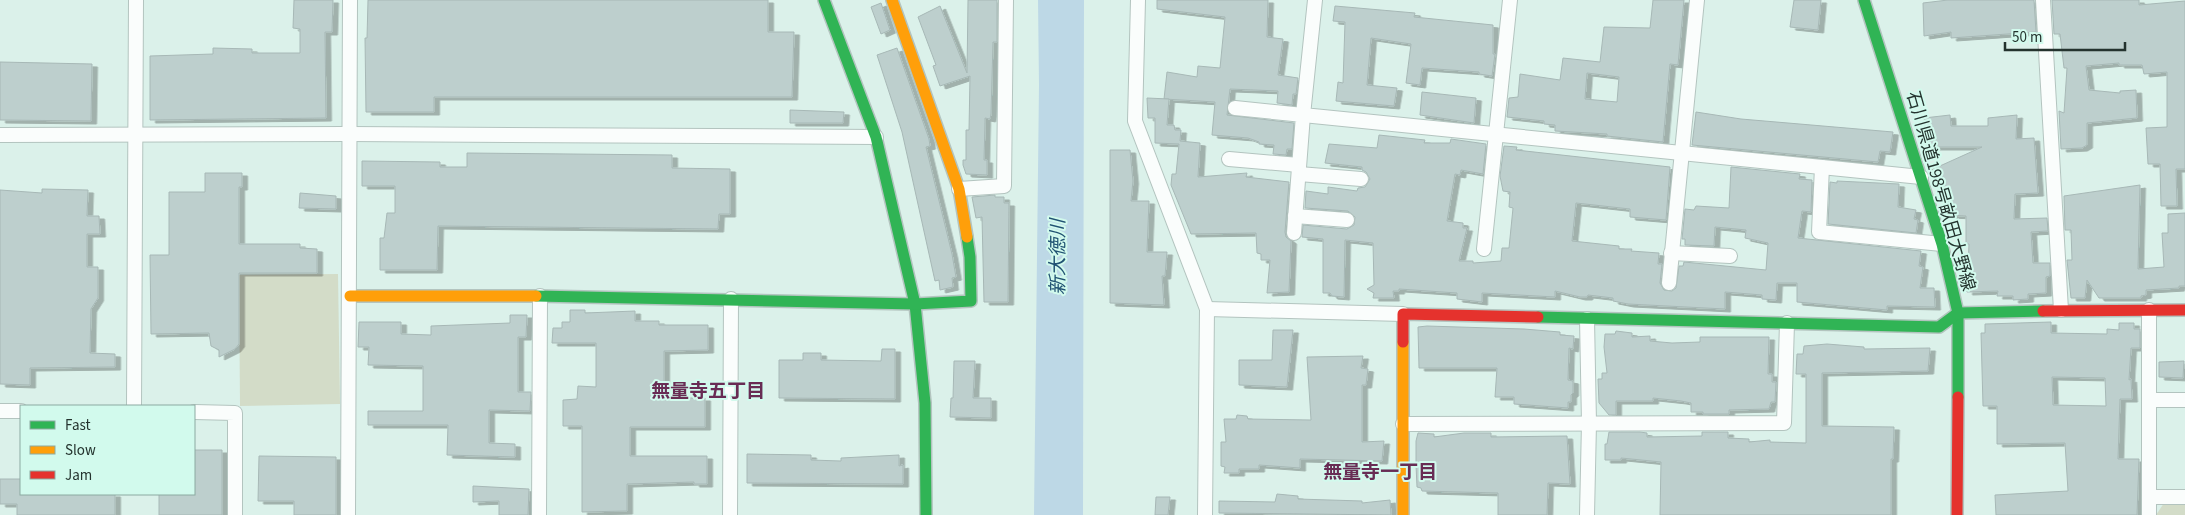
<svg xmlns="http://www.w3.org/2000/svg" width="2185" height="515" viewBox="0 0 2185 515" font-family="'Source Sans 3','Noto Sans JP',sans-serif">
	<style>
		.green { fill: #d3dcc8 }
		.water { fill: #bdd8e6 }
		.building { fill: #bdcfcd; stroke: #a7b8b6; fill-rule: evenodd; filter: url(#shadow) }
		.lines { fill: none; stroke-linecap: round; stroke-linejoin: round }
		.street-casing { stroke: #b3c4bf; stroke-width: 16 }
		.fast-casing { stroke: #b3c4bf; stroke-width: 14 }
		.slow-casing { stroke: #b3c4bf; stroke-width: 14 }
		.jam-casing { stroke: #b3c4bf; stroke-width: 14 }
		.street { stroke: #fafdfc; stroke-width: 14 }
		.fast { stroke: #30b455; stroke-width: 11 }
		.slow { stroke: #ff9f0a; stroke-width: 11 }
		.jam { stroke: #e5322d; stroke-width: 11 }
		.labels { text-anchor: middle; stroke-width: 4; stroke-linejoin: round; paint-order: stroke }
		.street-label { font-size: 18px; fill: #24332e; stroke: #d2faed }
		.water-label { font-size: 19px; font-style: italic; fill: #205272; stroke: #d2faed }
		.neighbourhood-label { font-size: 19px; font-weight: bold; fill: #682c54; stroke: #d2faed }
	</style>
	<defs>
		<filter id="shadow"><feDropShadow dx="5.5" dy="3" stdDeviation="0" flood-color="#0004"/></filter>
	</defs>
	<rect width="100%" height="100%" fill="#dbf1ea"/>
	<g class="green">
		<polygon points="338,274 340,404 240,406 239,275"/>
		<polygon points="2164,503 2185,504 2185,515 2156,515"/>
	</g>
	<polygon class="water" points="1038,0 1084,0 1083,515 1034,515 1039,85"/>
	<g class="building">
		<polygon points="294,0 333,0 332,32 325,32 326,118 150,120 150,56 213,54 213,48 252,49 252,53 300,53 300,29 293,28"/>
		<polygon points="368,0 768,0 768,32 794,32 792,97 434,97 434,112 366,112 365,38 367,38"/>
		<polygon points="968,0 997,0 997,42 993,42 991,114 990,119 985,118 985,123 984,160 987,160 987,175 966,174 963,165 963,160 966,160 966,130 969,130 970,76 940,86 933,66 936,65 918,17 940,6 967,73"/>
		<polygon points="1157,0 1268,0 1267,37 1283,39 1278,75 1298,78 1296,94 1293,94 1292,105 1277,103 1278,91 1230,89 1227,115 1294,123 1292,149 1287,149 1286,155 1273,154 1274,145 1259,144 1259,142 1248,138 1212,135 1215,102 1164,99 1167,72 1197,77 1198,66 1220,68 1225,17 1157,9"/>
		<path d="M1653,0H1684L1678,65L1670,64L1663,142L1607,136V134L1555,131V125L1544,124V121L1507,117L1509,98L1518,97L1520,74L1560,80L1563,58L1600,62L1604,27L1650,28ZM1587,73L1619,77L1617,102L1585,99Z"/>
		<polygon points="1794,0 1821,0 1818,30 1790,27"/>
		<polygon points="1948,0 2034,0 2036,32 1951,38 1951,32 1924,36 1923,3"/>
		<polygon points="2052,0 2139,0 2139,5 2185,1 2185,169 2176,169 2177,206 2161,206 2160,164 2148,164 2146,128 2167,127 2167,72 2144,74 2142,65 2119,65 2119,63 2086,66 2089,90 2120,93 2120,91 2136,90 2137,118 2087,123 2087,145 2082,148 2061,149 2059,111 2064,113 2067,68 2064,68 2060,34 2054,34"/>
		<polygon points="881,3 890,30 881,34 871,7"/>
		<polygon points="1335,6 1415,13 1414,17 1493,25 1493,54 1495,54 1492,76 1479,74 1479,72 1422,68 1420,85 1406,83 1411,44 1371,38 1367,85 1397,88 1394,106 1336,101 1338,82 1343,83 1345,22 1333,21"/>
		<polygon points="897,48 929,139 930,146 926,147 952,254 956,277 952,278 953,287 940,290 939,280 935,281 902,132 877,55"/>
		<polygon points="0,62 92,64 91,121 0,120"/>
		<polygon points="1422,92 1476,98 1474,123 1420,115"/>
		<polygon points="1147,98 1169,99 1167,125 1174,125 1175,130 1181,130 1180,141 1200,143 1198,177 1247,173 1246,177 1289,182 1285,232 1286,237 1291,241 1289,292 1267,293 1270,260 1261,260 1261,254 1257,253 1256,233 1191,234 1171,185 1172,174 1176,174 1179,144 1155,143 1155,118 1148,118"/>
		<polygon points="790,110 844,112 843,123 790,123"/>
		<polygon points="1696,112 1741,119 1893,132 1890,152 1880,151 1878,162 1692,145"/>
		<polygon points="1950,115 1951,126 1988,126 1988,118 2017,115 2016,139 2034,138 2038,193 2015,194 2014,219 2047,218 2048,231 2031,232 2033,263 2050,263 2050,276 2046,277 2046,293 2028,294 2028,299 2013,300 2013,296 1997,296 1998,291 1967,292 1969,244 1966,244 1966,216 1948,215 1948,198 1944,198 1944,191 1940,191 1940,177 1933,177 1931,170 1982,147 1927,147 1924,118"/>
		<polygon points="1379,135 1425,140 1424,143 1450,143 1451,139 1486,144 1483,174 1461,170 1460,175 1455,174 1447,221 1463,223 1463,228 1467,228 1459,261 1473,261 1473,263 1501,261 1502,248 1509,248 1513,208 1509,207 1510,192 1503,191 1500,176 1504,146 1517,147 1516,150 1670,167 1666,220 1630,217 1630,209 1576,203 1572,241 1619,246 1619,249 1632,249 1631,251 1659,253 1658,264 1662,264 1660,283 1664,290 1672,291 1676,288 1679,266 1683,266 1684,262 1766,270 1768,243 1745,238 1746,230 1715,227 1714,246 1685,245 1685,239 1682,239 1685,209 1694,210 1696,206 1729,208 1731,167 1800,174 1799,179 1812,180 1811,212 1802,211 1798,238 1921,251 1919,266 1923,267 1920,288 1934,288 1935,307 1887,306 1887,310 1797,302 1797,283 1777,283 1776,300 1762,299 1762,295 1725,292 1725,309 1628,304 1613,301 1613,298 1588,295 1587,297 1580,297 1555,291 1555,297 1482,293 1482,302 1457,299 1457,293 1399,289 1399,291 1393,291 1394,298 1373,298 1374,293 1367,289 1374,285 1373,243 1345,240 1344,297 1332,296 1330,293 1323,293 1323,239 1302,237 1303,225 1347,229 1354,225 1355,217 1348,211 1305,208 1306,191 1328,194 1328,187 1357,191 1358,188 1365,187 1370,179 1366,172 1362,170 1362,167 1325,163 1329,144 1377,148"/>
		<polygon points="1110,150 1130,150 1133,181 1131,201 1149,201 1147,252 1167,252 1165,276 1162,276 1164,305 1110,303"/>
		<polygon points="467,153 672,155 672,168 730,169 730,214 719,214 718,229 438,226 437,270 380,270 380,238 384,238 387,213 395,213 395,186 362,186 362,161 440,162 440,167 467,167"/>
		<polygon points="205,173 242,173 242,187 239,187 239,244 300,244 300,248 317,249 317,273 239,273 239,344 235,349 219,357 219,350 211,346 209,333 151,334 150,255 169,255 169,192 205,192"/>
		<polygon points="1837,181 1899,184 1898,207 1916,210 1914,219 1918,220 1916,233 1828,224 1830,182 1837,183"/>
		<polygon points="2140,185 2138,269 2164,267 2162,233 2168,233 2168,214 2185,213 2185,286 2179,286 2179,288 2146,290 2146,295 2141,296 2141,298 2099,298 2087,280 2085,298 2071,298 2067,260 2072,260 2071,230 2065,230 2064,196"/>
		<polygon points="42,189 88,190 87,216 99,216 100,234 87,234 87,267 98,267 98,298 91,309 90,353 115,354 115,367 30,368 30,385 0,384 0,190 42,193"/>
		<polygon points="300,193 336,196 336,209 299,208"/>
		<polygon points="995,195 995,197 1004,197 1004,203 1009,203 1008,302 984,302 982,217 976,218 972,197"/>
		<polygon points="570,310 585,310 585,313 635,311 635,321 659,321 659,325 708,325 708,350 664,351 664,398 705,398 705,427 630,427 630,456 707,456 707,484 694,484 694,482 627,484 627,511 582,512 582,426 563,426 563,400 577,399 578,386 596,387 596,343 552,343 553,328 562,328 562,322 570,322"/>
		<polygon points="510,315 527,315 526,337 518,337 518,392 531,392 530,411 489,410 489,443 515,444 515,457 447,455 448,425 368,425 368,411 423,411 423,366 368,365 369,347 358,347 359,322 401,322 401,334 431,335 431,326 510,323"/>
		<path d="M2051,322V333L2107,334V329L2119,330V323H2134V329H2140V348H2131L2129,380L2131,379L2132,399H2120L2118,459H2139L2137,515H1996L1995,495L2068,491L2065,443L1997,444V406H1983L1981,333H1985V324ZM2052,377L2105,378L2106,406L2053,405Z"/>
		<polygon points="1427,326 1524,329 1560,332 1560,335 1574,336 1573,349 1569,348 1568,380 1573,381 1573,393 1571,395 1571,402 1568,402 1568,408 1514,404 1514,397 1495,397 1497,368 1419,368 1418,327"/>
		<polygon points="1273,330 1293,330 1287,387 1239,385 1239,360 1272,360"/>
		<polygon points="1616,331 1632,333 1632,337 1650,336 1650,341 1672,343 1700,342 1700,337 1769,337 1768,374 1772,374 1772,382 1776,382 1775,402 1771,402 1769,409 1729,410 1729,414 1703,414 1703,412 1691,412 1691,403 1681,401 1653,398 1653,401 1616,401 1616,415 1609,415 1599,403 1598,379 1602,379 1602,373 1607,373 1604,347 1605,334 1615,334"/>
		<polygon points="1827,344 1864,347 1864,349 1930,348 1928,371 1822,373 1822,426 1894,427 1893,459 1891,459 1891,515 1660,515 1661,462 1621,458 1621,460 1605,460 1605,444 1607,444 1609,432 1640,432 1647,433 1647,437 1702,436 1702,432 1728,432 1728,438 1749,439 1749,442 1770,440 1770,442 1806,443 1806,374 1796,374 1797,354 1803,354 1804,346"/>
		<polygon points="882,349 895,349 895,399 779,398 779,360 803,360 803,353 821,353 821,360 881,361"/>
		<polygon points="1363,356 1361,368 1368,369 1366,385 1362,385 1362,442 1384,441 1382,461 1300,459 1300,468 1259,465 1259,469 1239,469 1239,473 1224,473 1225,467 1221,466 1221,442 1226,442 1224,419 1236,419 1237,415 1247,416 1248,419 1311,420 1307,357"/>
		<polygon points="954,361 975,361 973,398 991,398 991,418 950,417 951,398 953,398"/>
		<polygon points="2184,361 2183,378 2159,377 2159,362"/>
		<polygon points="1418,433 1434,434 1434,437 1464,433 1491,433 1491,437 1567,436 1570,484 1548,483 1547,515 1498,515 1498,493 1422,491 1421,488 1417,487 1416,465 1416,441"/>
		<polygon points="194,450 222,450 222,515 159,515 159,494 194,494"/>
		<polygon points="747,454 811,455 811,460 841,461 841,458 899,455 899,466 903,465 903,484 747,483"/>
		<polygon points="259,456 336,457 336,515 294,515 294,501 258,501"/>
		<polygon points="0,479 21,479 21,494 115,494 115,515 17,515 17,504 0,504"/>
		<polygon points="473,486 529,489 528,515 499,515 499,501 473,502"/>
		<polygon points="1277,494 1298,496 1298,499 1362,501 1362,503 1390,500 1391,515 1219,513 1219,501 1275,502"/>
		<polygon points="1156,497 1170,497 1168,515 1155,515"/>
	</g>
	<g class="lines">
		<g class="street-casing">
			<g id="street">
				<polyline points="1138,0 1135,121 1207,309 1205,515"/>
				<polyline points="1315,0 1303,115 1921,177"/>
				<polyline points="2043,0 2061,310"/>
				<polyline points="1235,108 1303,115 1294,233"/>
				<polyline points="0,135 349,134 876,137"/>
				<polyline points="1229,159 1299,165"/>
				<polyline points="1822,167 1819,232 1942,244"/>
				<polyline points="1299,174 1361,179"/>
				<polyline points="959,189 1004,186 1006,0"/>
				<polyline points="1295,216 1347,220"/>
				<polyline points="1484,249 1510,0"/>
				<polyline points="1671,253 1730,256"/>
				<polyline points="1669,283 1697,0"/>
				<polyline points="1207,309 1403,314"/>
				<polyline points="2149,310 2149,497 2185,497"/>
				<polyline points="1587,319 1589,423 1587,515"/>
				<polyline points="2149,400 2185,400"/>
				<polyline points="134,406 136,0"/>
				<polyline points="0,411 21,411"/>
				<polyline points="194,412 235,413 235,515"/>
				<polyline points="1403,424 1784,423 1787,323"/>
				<polyline points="2149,497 2149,515"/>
				<polyline points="348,515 350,0"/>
				<polyline points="539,515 540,296"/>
				<polyline points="730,515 731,299"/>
			</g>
		</g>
		<g class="fast-casing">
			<g id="fast">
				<polyline points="824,0 876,137 915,304 925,403 926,515"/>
				<polyline points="1864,0 1942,244 1958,313 1958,397"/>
				<polyline points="536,296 915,304 971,301 970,257 967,237"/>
				<polyline points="1538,317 1939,327 1958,313 2043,311"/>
			</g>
		</g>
		<g class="slow-casing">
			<g id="slow">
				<polyline points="892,0 959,189 967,237"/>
				<polyline points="350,296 536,296"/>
				<polyline points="1403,342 1403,515"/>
			</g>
		</g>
		<g class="jam-casing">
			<g id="jam">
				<polyline points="2043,311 2185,310"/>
				<polyline points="1403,342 1403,314 1538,317"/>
				<polyline points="1957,515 1958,397"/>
			</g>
		</g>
		<use href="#street" class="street"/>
		<use href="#fast" class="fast"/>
		<use href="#slow" class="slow"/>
		<use href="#jam" class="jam"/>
	</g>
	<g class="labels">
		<g class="street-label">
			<text transform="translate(1941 191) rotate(74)" y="6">石川県道198号畝田大野線</text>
		</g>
		<g class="water-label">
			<text transform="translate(1057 257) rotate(-90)" y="7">新大徳川</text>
		</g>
		<g class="neighbourhood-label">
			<text x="708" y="397">無量寺五丁目</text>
			<text x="1380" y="478">無量寺一丁目</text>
		</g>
	</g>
	<rect x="20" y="405" width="175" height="90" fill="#d2faed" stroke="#8caaa1"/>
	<rect x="30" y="421" width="25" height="8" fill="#30b455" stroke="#8caaa1"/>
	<text x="65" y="430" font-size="15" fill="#24332e">Fast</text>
	<rect x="30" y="446" width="25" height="8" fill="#ff9f0a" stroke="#8caaa1"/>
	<text x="65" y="455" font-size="15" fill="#24332e">Slow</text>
	<rect x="30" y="471" width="25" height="8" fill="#e5322d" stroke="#8caaa1"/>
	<text x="65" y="480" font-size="15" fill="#24332e">Jam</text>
	<path d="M2005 42v8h120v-8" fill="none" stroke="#24332e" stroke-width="2.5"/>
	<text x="2012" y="42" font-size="15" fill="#24332e" stroke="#d2faed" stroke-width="4" paint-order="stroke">50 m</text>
</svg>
